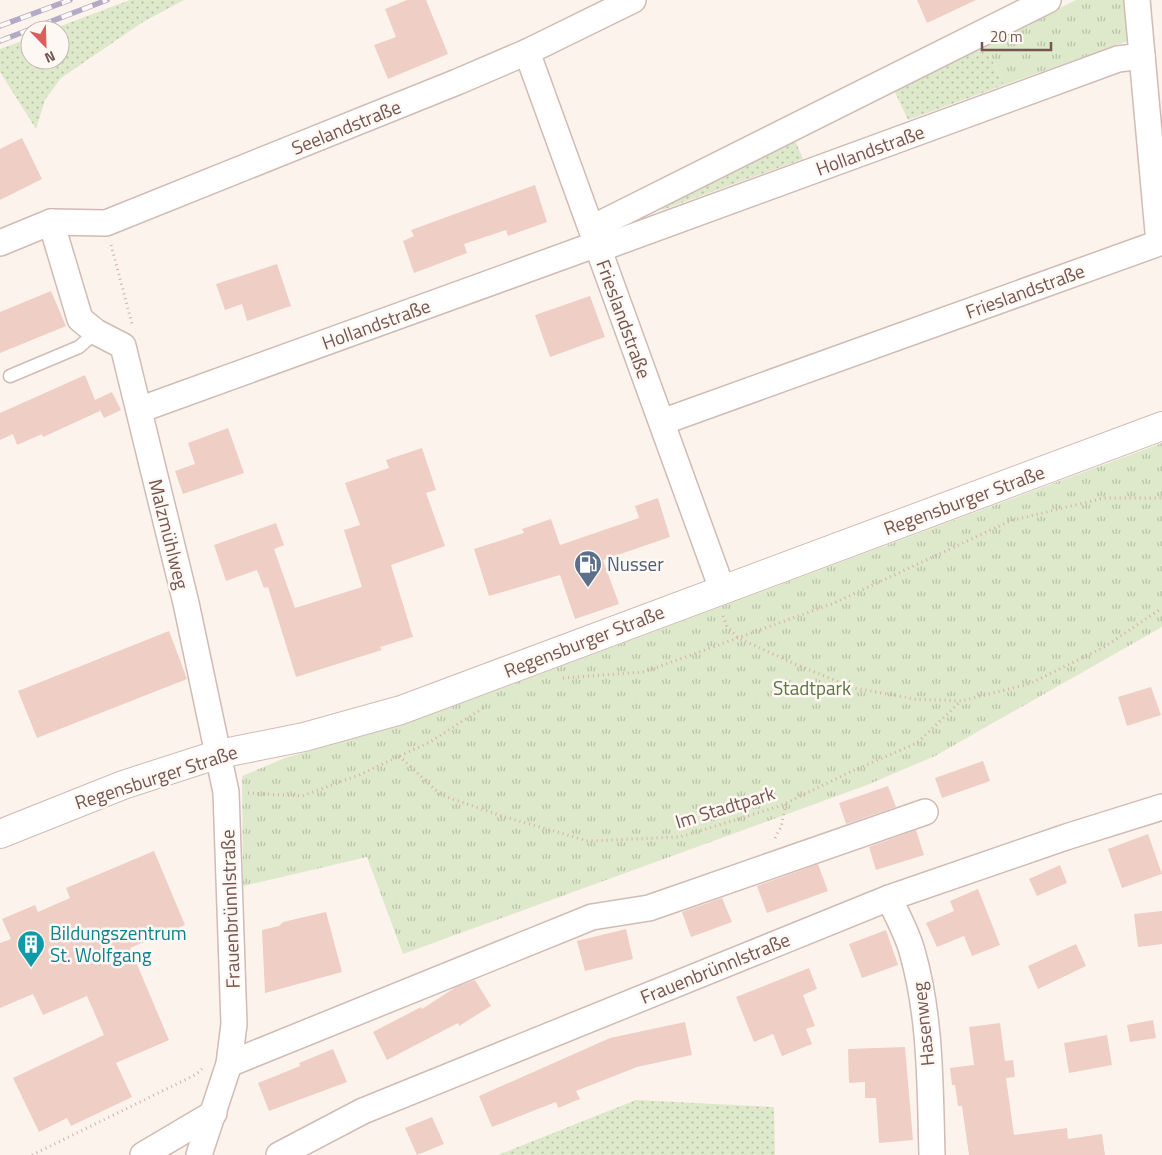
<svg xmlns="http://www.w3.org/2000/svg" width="1162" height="1155" viewBox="0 0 1162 1155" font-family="'Titillium Web',sans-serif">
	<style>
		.grass { fill: url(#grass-dots) }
		.park { fill: url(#park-tufts) }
		.building { fill: #efcec6 }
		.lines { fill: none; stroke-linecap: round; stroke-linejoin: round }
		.service-casing { stroke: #d0bbb5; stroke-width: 15 }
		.minor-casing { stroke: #d0bbb5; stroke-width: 28 }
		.tertiary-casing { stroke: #d0bbb5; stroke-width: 30 }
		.path { stroke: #d5b0a9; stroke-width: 3; stroke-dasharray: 1 4; stroke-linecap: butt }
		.service { stroke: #fff; stroke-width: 12 }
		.minor { stroke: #fff; stroke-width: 25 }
		.tertiary { stroke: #fff; stroke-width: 28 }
		.rail-casing { stroke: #b3aac6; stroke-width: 5.5 }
		.rail { stroke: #fef8f4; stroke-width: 4; stroke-dasharray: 11; stroke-linecap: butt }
		.labels { text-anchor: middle; stroke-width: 5; stroke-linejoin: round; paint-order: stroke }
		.street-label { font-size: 19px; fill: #765650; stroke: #fef8f4 }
		.service-label { font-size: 19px; fill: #4e5e75; stroke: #fef8f4; text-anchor: start }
		.park-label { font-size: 19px; fill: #5e7546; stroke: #fef8f4 }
		.culture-label { font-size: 19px; fill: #0d838f; stroke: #fef8f4; text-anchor: start }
	</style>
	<defs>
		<pattern id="grass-dots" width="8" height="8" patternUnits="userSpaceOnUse" patternTransform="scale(1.25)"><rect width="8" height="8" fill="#dee9cb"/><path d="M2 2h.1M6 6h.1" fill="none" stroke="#b9c0a7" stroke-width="1.8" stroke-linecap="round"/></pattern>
		<pattern id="park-tufts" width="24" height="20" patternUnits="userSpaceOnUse" patternTransform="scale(1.25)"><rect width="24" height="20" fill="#dee9cb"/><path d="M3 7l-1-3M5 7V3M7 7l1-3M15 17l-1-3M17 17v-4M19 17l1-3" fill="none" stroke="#b9c0a7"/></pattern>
	</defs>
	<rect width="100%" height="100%" fill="#fcf3ed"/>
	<g class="grass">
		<polygon points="130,0 184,0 143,22 61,78 45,100 36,129 0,72 0,49 30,38 30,60 60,60 60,30 50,30"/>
		<polygon points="985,45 1004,85 908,120 894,90"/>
		<polygon points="795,140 803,159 662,210 659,206"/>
		<polygon points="636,1100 774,1107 775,1155 498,1155"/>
	</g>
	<g class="park">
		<polygon points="1076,0 1128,0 1132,32 1128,41 1004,85 985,45"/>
		<polygon points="1162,443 1162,627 935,756 867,785 403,954 367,857 243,886 242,776 285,758 402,725"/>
	</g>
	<g class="building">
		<polygon points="407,0 426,0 448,54 388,79 374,45 396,37 385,9"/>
		<polygon points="917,0 976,0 927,23"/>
		<polygon points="22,138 42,179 0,200 0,149"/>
		<polygon points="535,185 547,222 508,236 506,230 464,244 467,253 414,273 403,241 414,236 411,230"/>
		<polygon points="277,264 291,306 247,321 242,304 225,310 216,284"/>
		<polygon points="51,291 66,326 0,353 0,312"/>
		<polygon points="590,296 605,337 550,357 535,315"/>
		<polygon points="85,375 95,400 112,392 121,410 104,418 97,404 100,411 43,437 42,434 17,445 13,434 0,440 0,413"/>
		<polygon points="228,428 244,473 183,494 175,471 195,464 188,443"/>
		<polygon points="422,448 436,490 426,493 445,546 391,565 413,637 380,647 382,650 296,677 268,587 264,588 257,570 226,581 214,545 276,523 284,545 274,549 295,608 362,587 344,530 360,525 345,483 389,468 386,460"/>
		<polygon points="658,498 670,537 603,560 619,604 575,619 560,575 489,596 474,549 524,533 522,529 551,519 560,545 639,518 635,506"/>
		<polygon points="169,631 187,679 37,738 18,691"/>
		<polygon points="1151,687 1161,715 1127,726 1118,697"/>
		<polygon points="983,761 990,781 942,798 935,778"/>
		<polygon points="888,786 896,807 846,824 839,803"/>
		<polygon points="916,830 924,855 876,870 869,847"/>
		<polygon points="1148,834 1162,874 1122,888 1108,849"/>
		<polygon points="154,851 185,925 130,948 169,1040 116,1063 132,1097 71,1126 67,1118 39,1132 13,1078 104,1035 87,996 43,1015 33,994 0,1008 0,943 11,939 2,919 35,905 38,912 70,898 66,888"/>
		<polygon points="818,864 828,891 767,913 757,886"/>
		<polygon points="1060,865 1067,883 1037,896 1029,879"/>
		<polygon points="978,889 1000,945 972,956 964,936 937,947 926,923 954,911 950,901"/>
		<polygon points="722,898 732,922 691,937 682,912"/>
		<polygon points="1162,911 1162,944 1138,947 1134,914"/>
		<polygon points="326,912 342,972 265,993 262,930 279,926 283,922"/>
		<polygon points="626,929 633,959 585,971 577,941"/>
		<polygon points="886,930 898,965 862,978 849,944"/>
		<polygon points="1076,944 1086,966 1038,989 1028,966"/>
		<polygon points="809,968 817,989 803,995 815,1026 806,1029 812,1044 782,1056 773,1034 754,1042 736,997"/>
		<polygon points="475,980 491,1006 459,1026 458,1023 387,1060 373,1032 421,1007 422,1009 456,987"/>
		<polygon points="1153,1020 1156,1038 1130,1042 1127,1025"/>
		<polygon points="685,1022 692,1055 637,1067 576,1091 580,1099 558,1108 556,1102 492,1127 479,1096 610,1038"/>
		<polygon points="1000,1023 1005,1061 1013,1060 1015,1077 1006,1078 1014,1135 1067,1128 1068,1139 1102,1134 1105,1155 969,1155 962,1106 958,1106 955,1085 952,1085 950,1068 974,1065 969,1027"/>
		<polygon points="1107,1035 1112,1065 1069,1073 1064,1043"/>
		<polygon points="905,1047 913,1140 879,1143 876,1098 865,1098 865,1082 849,1083 848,1049"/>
		<polygon points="333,1049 347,1082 269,1111 258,1083 300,1066 299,1063"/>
		<polygon points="432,1117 444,1144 417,1155 405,1128"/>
	</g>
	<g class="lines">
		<g class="service-casing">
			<polyline id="service" points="10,376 79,347 96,332"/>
		</g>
		<g class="minor-casing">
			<g id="minor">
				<polyline points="527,52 722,589"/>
				<polyline points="51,222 106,223 457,82 527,52 633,0"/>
				<polyline points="592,228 1048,0"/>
				<polyline points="0,243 51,222 80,319 96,332 123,346 186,603 226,792 234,1024 229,1064 199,1155"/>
				<polyline points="599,249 1118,59 1142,56"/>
				<polyline points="139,410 597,244"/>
				<polyline points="662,422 1159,243 1137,0"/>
				<path d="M889,898C897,915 907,933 912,951C931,1017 930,1086 932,1155"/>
				<polyline points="229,1064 592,917 649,908 925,812"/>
				<polyline points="143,1155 214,1113"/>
				<polyline points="279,1155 363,1111 889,898 1066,837 1162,807"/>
			</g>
		</g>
		<g class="tertiary-casing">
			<polyline id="tertiary" points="0,834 123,785 219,754 304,737 401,710 1162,426"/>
		</g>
		<g class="path">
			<polyline points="111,245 132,324"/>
			<polyline points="723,616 727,626 738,638 795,664 854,688 915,699 961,701 1029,684 1106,646 1162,608"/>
			<polyline points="563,678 644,672 834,603 1010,521 1104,498 1162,498"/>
			<polyline points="399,756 441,795 502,816 588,841 680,837 780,806 850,772 917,743 961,701"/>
			<polyline points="248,793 302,796 359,775 430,742 483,708"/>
			<polyline points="775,838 781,827 786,804"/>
			<polyline points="32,1155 195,1075 202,1069"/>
		</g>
		<use href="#service" class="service"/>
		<use href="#minor" class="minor"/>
		<use href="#tertiary" class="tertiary"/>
		<g class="rail-casing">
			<g id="rail">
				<polyline points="0,26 70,0"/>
				<polyline points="0,41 107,0"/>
			</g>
		</g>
		<use href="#rail" class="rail"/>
	</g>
	<defs>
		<g id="fuel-pin" transform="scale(1.4375)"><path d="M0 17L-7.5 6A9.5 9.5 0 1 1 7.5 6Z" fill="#5c6f8a" stroke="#fef8f4"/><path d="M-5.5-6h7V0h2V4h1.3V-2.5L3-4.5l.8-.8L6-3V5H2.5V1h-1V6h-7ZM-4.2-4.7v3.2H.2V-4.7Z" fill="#fff"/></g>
		<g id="building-pin" transform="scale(1.4375)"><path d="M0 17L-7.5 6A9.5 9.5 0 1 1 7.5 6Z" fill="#0f9aa8" stroke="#fef8f4"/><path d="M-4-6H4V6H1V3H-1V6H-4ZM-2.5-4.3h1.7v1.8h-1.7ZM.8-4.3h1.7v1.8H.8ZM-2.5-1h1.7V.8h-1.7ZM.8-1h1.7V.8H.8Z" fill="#fff"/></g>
	</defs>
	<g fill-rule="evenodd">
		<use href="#fuel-pin" x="588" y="564"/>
		<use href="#building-pin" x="31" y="944"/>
	</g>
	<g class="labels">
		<g class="street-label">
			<text transform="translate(346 127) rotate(-22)" y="7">Seelandstraße</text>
			<text transform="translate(870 150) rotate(-20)" y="7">Hollandstraße</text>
			<text transform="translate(1025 291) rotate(-20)" y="7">Frieslandstraße</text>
			<text transform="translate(624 319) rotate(70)" y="7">Frieslandstraße</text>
			<text transform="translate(376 324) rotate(-20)" y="7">Hollandstraße</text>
			<text transform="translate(964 500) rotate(-20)" y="7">Regensburger Straße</text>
			<text transform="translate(169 534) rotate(76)" y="7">Malzmühlweg</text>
			<text transform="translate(584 641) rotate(-21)" y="7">Regensburger Straße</text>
			<text transform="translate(156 777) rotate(-18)" y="7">Regensburger Straße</text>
			<text transform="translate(725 807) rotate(-17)" y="7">Im Stadtpark</text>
			<text transform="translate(230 909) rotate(-92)" y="7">Frauenbrünnlstraße</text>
			<text transform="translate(715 968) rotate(-22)" y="7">Frauenbrünnlstraße</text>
			<text transform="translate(923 1024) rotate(-96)" y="7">Hasenweg</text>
		</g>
		<g class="service-label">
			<text x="607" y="571">Nusser</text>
		</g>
		<g class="park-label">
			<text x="812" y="695">Stadtpark</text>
		</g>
		<g class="culture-label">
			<text x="50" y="940">Bildungszentrum<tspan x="50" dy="22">St. Wolfgang</tspan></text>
		</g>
	</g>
	<g transform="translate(45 45) rotate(157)"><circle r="24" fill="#fef8f4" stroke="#c8b7b2"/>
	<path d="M0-4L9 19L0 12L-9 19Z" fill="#dc5d5c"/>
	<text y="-8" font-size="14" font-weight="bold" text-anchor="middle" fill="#765650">N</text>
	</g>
	<path d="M982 42v8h69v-8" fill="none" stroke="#765650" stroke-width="2.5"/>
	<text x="990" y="42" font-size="15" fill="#765650" stroke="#fef8f4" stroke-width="4" paint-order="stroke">20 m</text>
</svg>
